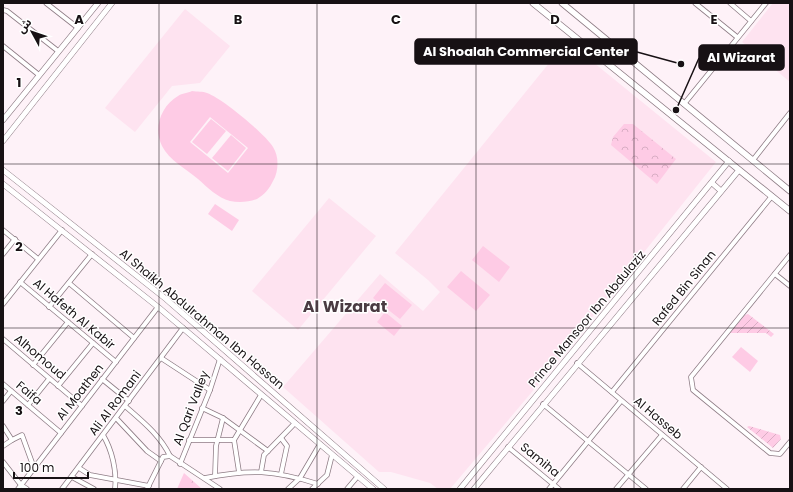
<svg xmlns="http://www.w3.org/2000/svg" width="793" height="492" viewBox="0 0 793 492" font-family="Poppins,'Noto Sans Arabic',sans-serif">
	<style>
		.built { fill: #fee3f0 }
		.park { fill: url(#park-crowns) }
		.garden { fill: url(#garden-furrows) }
		.pitch { fill: #fecbe5; fill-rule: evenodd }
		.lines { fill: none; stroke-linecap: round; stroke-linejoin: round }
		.minor-casing { stroke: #8e7c85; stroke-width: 5.5 }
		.tertiary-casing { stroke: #8e7c85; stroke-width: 6 }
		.secondary-casing { stroke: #8e7c85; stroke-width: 7 }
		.minor { stroke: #fff; stroke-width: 4 }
		.tertiary { stroke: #fff; stroke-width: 5 }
		.secondary { stroke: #fff; stroke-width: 5.5 }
		.grid { fill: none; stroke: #171114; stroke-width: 1; stroke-opacity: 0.55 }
		.labels { text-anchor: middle; stroke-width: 3; stroke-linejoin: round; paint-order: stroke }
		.street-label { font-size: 12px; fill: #171114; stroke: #fff }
		.district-label { font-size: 16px; font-weight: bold; fill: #4a3b42; stroke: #fff }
		.grid-label { font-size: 13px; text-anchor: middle; font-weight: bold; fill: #171114; stroke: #fff; stroke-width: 3; stroke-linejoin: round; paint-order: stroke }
		.leader { fill: none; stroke: #171114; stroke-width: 1.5 }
		.callout-dot { fill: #171114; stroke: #fff; stroke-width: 1.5 }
		.callout { fill: #171114; stroke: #171114; stroke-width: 1.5 }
		.callout-label { font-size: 13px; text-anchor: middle; font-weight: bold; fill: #fff }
	</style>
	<defs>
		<pattern id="park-crowns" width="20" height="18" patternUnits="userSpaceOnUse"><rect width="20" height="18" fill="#fecbe5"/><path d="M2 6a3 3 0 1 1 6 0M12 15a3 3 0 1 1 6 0" fill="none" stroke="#d9adc4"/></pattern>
		<pattern id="garden-furrows" width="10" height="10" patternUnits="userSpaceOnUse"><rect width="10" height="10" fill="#fecbe5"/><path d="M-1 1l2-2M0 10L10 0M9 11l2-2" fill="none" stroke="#d9adc4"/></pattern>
	</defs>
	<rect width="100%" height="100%" fill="#fef2f8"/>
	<g class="built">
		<polygon points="773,3 790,3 790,82 742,42"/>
		<polygon points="185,9 230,46 200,83 172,86 135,132 105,108"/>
		<polygon points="567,41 716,162 542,380 450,489 438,489 430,483 391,472 379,472 283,387 380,274 423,311 440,292 428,280 395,253"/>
		<polygon points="329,198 376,236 298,330 252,291"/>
	</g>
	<g class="park">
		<polygon points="624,124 633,124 676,159 657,184 611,145 613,137"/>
		<polygon points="184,473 202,489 177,489"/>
	</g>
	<g class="garden">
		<polygon points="748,314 774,334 771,337 766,333 730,333 745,315"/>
		<polygon points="749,426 780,435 781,439 773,448 747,427"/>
	</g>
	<g class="pitch">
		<path d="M192,91C197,92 203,91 207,93C222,98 265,134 273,147C279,156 279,171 273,181C270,188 264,195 257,199C249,202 239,203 230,201C218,198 207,187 198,179C186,169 169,160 162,146C153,128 161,106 178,96C182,93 188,93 192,91ZM210,117L248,148L228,173L190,142Z"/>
		<polygon points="211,119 226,131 207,154 192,142"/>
		<polygon points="231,135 246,148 228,171 212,158"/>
		<polygon points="215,204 239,220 232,231 208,214"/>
		<polygon points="483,246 510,267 499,282 472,260"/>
		<polygon points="461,271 490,295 476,311 447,287"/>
		<polygon points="385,283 412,305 400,319 373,298"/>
		<polygon points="385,312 402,326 394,336 377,322"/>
		<polygon points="741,347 758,361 750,372 732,357"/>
	</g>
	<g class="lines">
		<g class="minor-casing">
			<g id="minor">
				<polyline points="46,3 78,28"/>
				<polyline points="695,3 737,37"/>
				<polyline points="730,3 751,21"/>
				<polyline points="3,10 7,11 58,51"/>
				<polyline points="3,46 39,75"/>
				<polyline points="684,104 766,3"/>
				<polyline points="753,160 790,113"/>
				<polyline points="3,230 38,259"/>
				<polyline points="3,254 15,239"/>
				<polyline points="790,255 691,377 693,390 770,453 780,454 790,442"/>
				<polyline points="775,274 790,286"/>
				<polyline points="20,282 116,362"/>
				<polyline points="69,283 134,338"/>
				<polyline points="3,304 62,230"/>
				<polyline points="49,307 92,254"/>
				<polyline points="3,339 82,406"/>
				<polyline points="161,358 210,390"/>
				<polyline points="577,363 727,489"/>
				<polyline points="33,365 68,322"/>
				<polyline points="102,379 129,401"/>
				<polyline points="3,384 61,433"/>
				<polyline points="58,386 93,343"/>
				<polyline points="612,392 772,196"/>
				<polyline points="3,401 11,391"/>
				<polyline points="543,404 646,489"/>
				<polyline points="28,405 49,379"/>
				<path d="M125,406C142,421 160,435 170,456L220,489"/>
				<polyline points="202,408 223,418 268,451"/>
				<polyline points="116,418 147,451 161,461"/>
				<polyline points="3,426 12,440 22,435 34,468"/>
				<path d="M103,435C112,450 117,471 115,489"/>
				<polyline points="189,440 234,440"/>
				<polyline points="3,446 12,440"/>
				<polyline points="508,447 559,489"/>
				<polyline points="3,462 21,485 27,489"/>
				<polyline points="180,464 210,390 220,359"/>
				<polyline points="79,468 90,475 149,486"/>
				<polyline points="239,472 234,440 261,395"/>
				<polyline points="261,472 264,455 295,423"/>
				<polyline points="281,474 287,446 281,438"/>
				<polyline points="215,476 216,446 223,418"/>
				<polyline points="72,477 94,489"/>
				<path d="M205,478C250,469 274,470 318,484"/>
				<polyline points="18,489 158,307"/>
				<polyline points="62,489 183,328"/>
				<polyline points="147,489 163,457 170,456"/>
				<polyline points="288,489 300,478 320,444"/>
				<polyline points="312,489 327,475 332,455"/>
				<polyline points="347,489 358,476"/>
				<polyline points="549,489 621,401"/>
				<polyline points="616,489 662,435"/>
				<polyline points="683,489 701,467"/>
			</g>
		</g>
		<g class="tertiary-casing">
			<g id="tertiary">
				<polyline points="3,120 98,3"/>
				<polyline points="3,141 112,3"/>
				<polyline points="3,170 166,299 384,489"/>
				<polyline points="712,183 721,191"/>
				<polyline points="3,184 158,307 373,489"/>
				<polyline points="460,489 729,161"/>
				<polyline points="474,489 739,170"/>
			</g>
		</g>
		<g class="secondary-casing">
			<g id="secondary">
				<polyline points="533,3 790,211"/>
				<polyline points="562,3 790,191"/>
			</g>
		</g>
		<use href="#minor" class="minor"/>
		<use href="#tertiary" class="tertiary"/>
		<use href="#secondary" class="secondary"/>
	</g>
	<path class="grid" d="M159,3V489M317,3V489M476,3V489M634,3V489M3,164H790M3,328H790"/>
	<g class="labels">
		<g class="street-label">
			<text transform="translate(684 288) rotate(-51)" y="4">Rafed Bin Sinan</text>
			<text transform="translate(74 314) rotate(40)" y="4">Al Hafeth Al Kabir</text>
			<text transform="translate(202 319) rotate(40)" y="4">Al Shaikh Abdulrahman Ibn Hassan</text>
			<text transform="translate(587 319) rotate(-50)" y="4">Prince Mansoor Ibn Abdulaziz</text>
			<text transform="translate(40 357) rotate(40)" y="4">Alhomoud</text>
			<text transform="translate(80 392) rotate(-52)" y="4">Al Moathen</text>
			<text transform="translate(29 393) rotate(40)" y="4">Faifa</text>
			<text transform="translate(115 403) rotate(-53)" y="4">Ali Al Romani</text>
			<text transform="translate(191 408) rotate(-69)" y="4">Al Qari Valley</text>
			<text transform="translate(658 418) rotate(40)" y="4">Al Hasseb</text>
			<text transform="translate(540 460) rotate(39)" y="4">Samiha</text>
		</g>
		<g class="district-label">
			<text x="345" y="312">Al Wizarat</text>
		</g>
	</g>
	<g class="grid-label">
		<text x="79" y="24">A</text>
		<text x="238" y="24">B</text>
		<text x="396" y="24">C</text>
		<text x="555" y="24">D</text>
		<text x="714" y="24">E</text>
		<text x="19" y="87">1</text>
		<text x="19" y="251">2</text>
		<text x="19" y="415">3</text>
	</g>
	<path class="leader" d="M681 64L637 52M676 110L699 58"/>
	<g class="callout-dot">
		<circle cx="681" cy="64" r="4"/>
		<circle cx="676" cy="110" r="4"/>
	</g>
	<g class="callout">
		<rect x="415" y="39" width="222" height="25" rx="4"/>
		<rect x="699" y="45" width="85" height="25" rx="4"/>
	</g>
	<g class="callout-label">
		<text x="526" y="56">Al Shoalah Commercial Center</text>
		<text x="741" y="62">Al Wizarat</text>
	</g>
	<rect width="793" height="492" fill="none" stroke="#171114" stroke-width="8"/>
	<g transform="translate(32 32) rotate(310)" stroke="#ffffff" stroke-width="3" paint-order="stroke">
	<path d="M0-3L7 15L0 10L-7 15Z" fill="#171114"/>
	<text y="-6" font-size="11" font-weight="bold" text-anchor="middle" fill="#171114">ش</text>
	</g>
	<path d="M14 472v6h74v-6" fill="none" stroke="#171114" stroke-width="2"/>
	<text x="20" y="472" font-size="12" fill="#171114" stroke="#ffffff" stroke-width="3" paint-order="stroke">100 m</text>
</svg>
